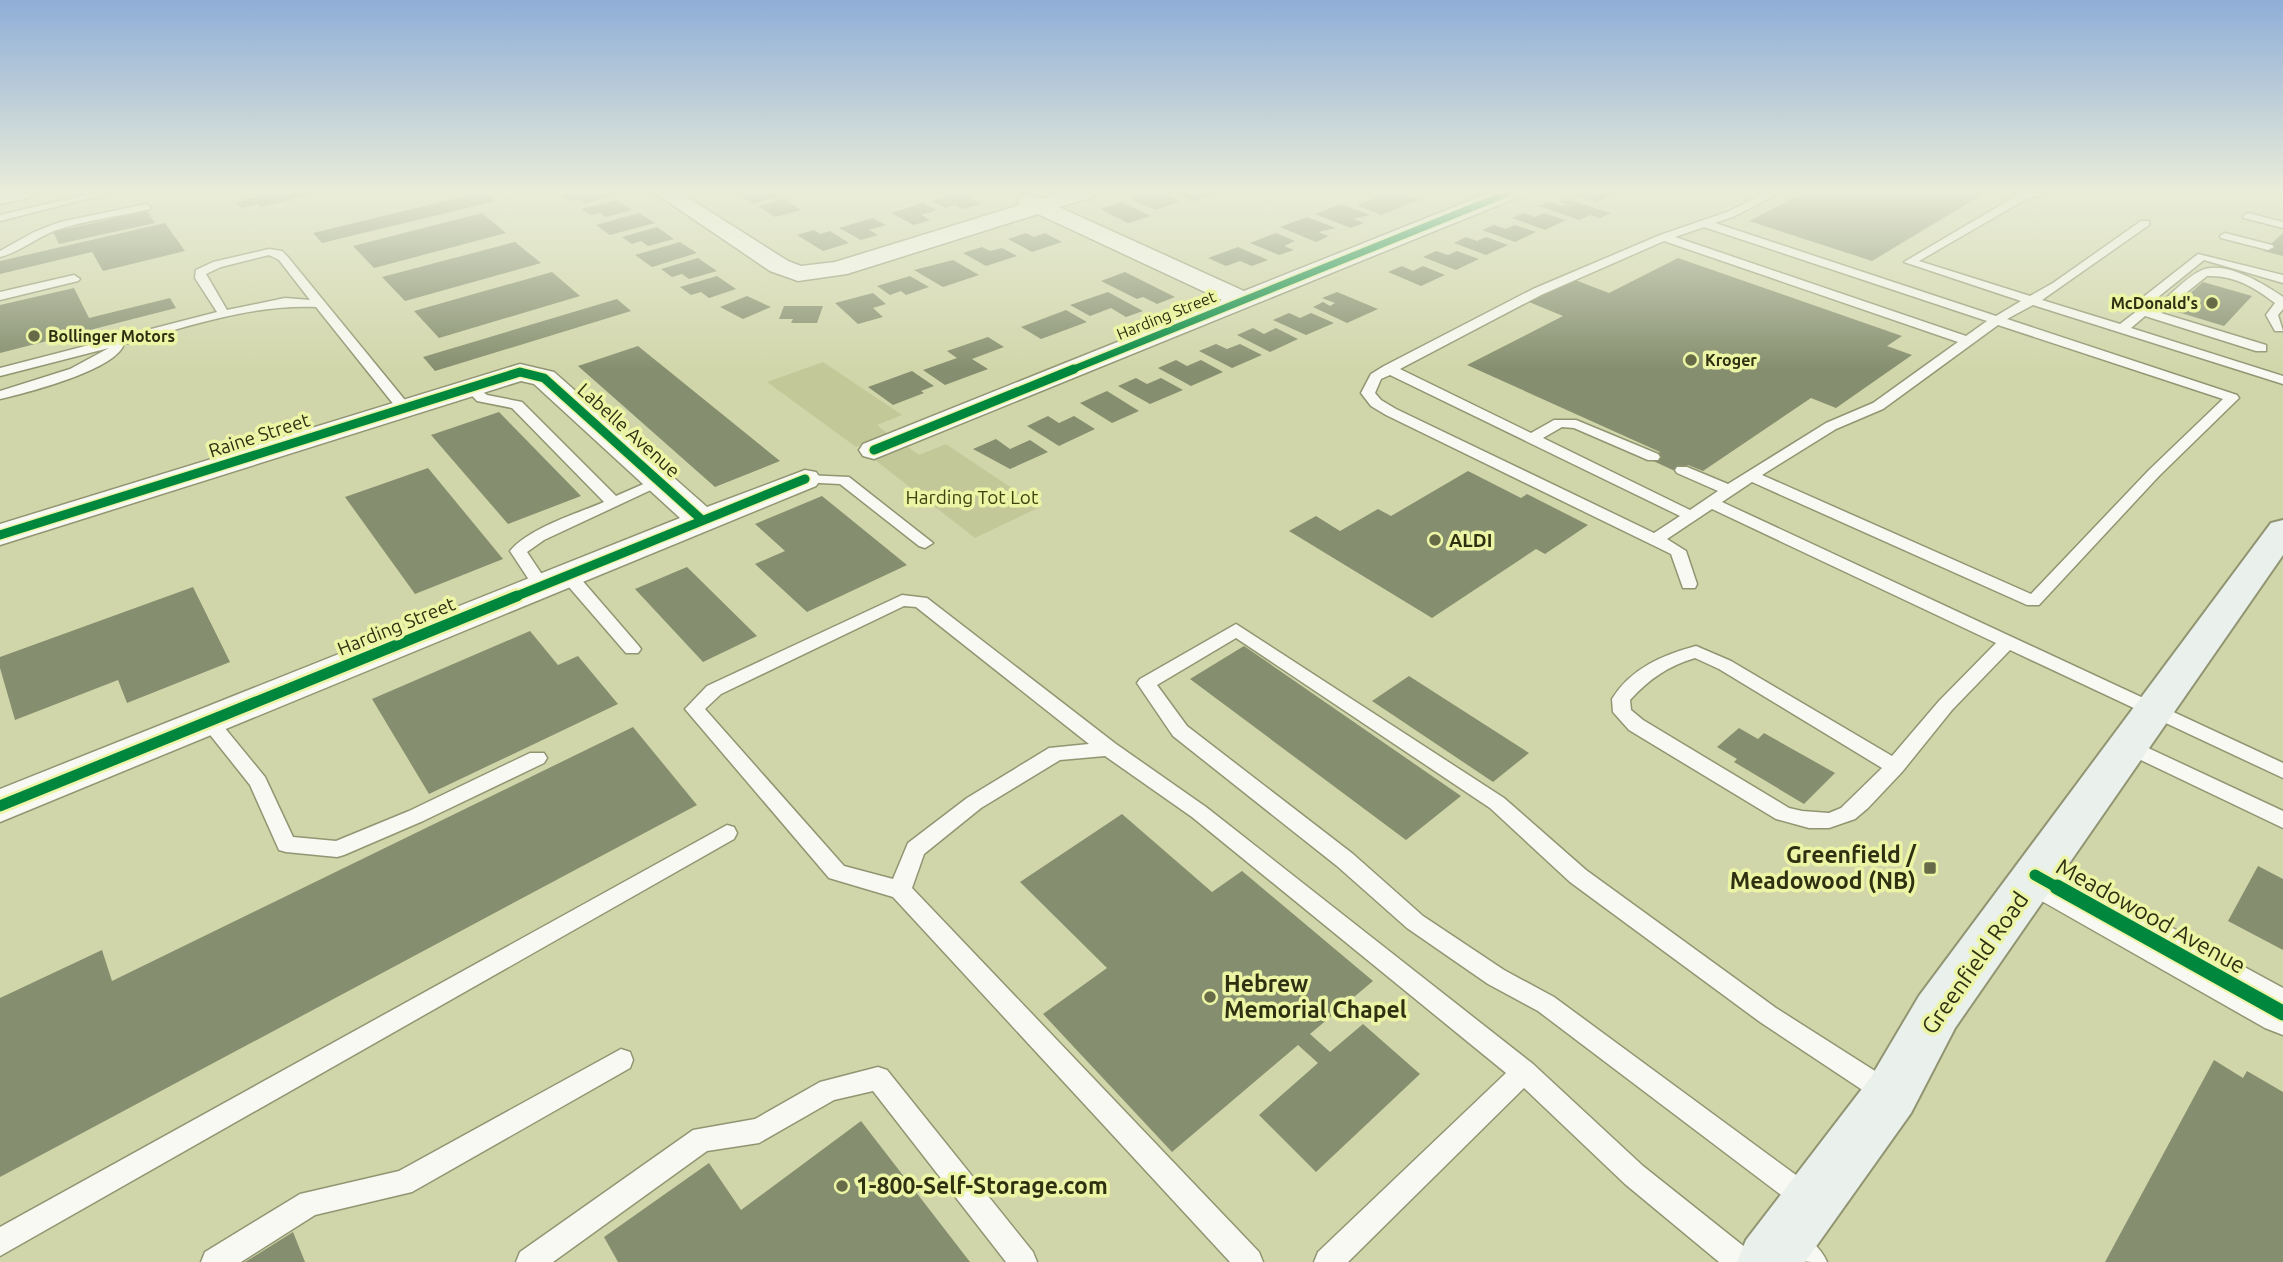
<svg xmlns="http://www.w3.org/2000/svg" width="2283" height="1262" viewBox="0 0 2283 1262" font-family="Ubuntu,sans-serif">
	<style>
		.green { fill: #c3c899 }
		.building { fill: #858e6e }
		.lines { fill: none; stroke-linecap: round; stroke-linejoin: round }
		.lane-casing { stroke: #919572; stroke-width: 3 }
		.street-casing { stroke: #919572; stroke-width: 3 }
		.secondary-casing { stroke: #919572; stroke-width: 4 }
		.lane { fill: #f8f9f2; fill-rule: evenodd }
		.street { fill: #f8f9f2; fill-rule: evenodd }
		.secondary { fill: #eaf0ec; fill-rule: evenodd }
		.cycleway-far3-casing { stroke: #ecf5a6; stroke-width: 10 }
		.cycleway-far2-casing { stroke: #ecf5a6; stroke-width: 12 }
		.cycleway-far1-casing { stroke: #ecf5a6; stroke-width: 16 }
		.cycleway-casing { stroke: #ecf5a6; stroke-width: 19 }
		.cycleway-far3 { stroke: #00873e; stroke-width: 7 }
		.cycleway-far2 { stroke: #00873e; stroke-width: 9 }
		.cycleway-far1 { stroke: #00873e; stroke-width: 11 }
		.cycleway { stroke: #00873e; stroke-width: 15 }
		.poi-dot { fill: #676b47; stroke: #ecf5a6; stroke-width: 2.5 }
		.labels { text-anchor: middle; stroke-width: 7; stroke-linejoin: round; paint-order: stroke }
		.far-poi-label { font-size: 16px; font-weight: bold; fill: #2e3111; stroke: #ecf5a6; text-anchor: start }
		.far-street-label { font-size: 16px; fill: #2e3111; stroke: #ecf5a6 }
		.street-label { font-size: 19px; fill: #2e3111; stroke: #ecf5a6 }
		.park-label { font-size: 19px; fill: #3e420f; stroke: #ecf5a6 }
		.poi-label { font-size: 19px; font-weight: bold; fill: #2e3111; stroke: #ecf5a6; text-anchor: start }
		.near-poi-label { font-size: 23px; font-weight: bold; fill: #2e3111; stroke: #ecf5a6; text-anchor: start }
		.near-street-label { font-size: 23px; fill: #2e3111; stroke: #ecf5a6 }
	</style>
	<rect width="100%" height="100%" fill="#d1d6aa"/>
	<g class="green">
		<polygon points="823,362 902,415 877,425 888,434 856,447 767,382"/>
		<polygon points="946,444 1040,507 975,538 875,460 908,447 919,455"/>
	</g>
	<g class="building">
		<polygon points="273,193 313,193 313,194 260,207 258,204 242,208 236,202"/>
		<polygon points="478,193 486,193 496,201 322,243 313,233"/>
		<polygon points="568,193 606,193 611,196 585,203 579,199 570,201 561,195"/>
		<polygon points="743,193 777,193 783,196 753,204 738,194"/>
		<polygon points="960,193 981,204 962,209 955,205 946,208 932,201"/>
		<polygon points="1174,193 1216,193 1216,194 1193,201"/>
		<polygon points="1389,193 1399,193 1419,200 1381,215 1357,205"/>
		<polygon points="1578,193 1606,193 1613,195 1596,202 1574,195"/>
		<polygon points="1804,193 1985,193 1872,261 1749,221"/>
		<polygon points="1145,194 1153,197 1164,194 1181,201 1156,210 1130,199"/>
		<polygon points="784,199 801,210 775,217 758,206"/>
		<polygon points="1567,199 1611,213 1600,218 1590,215 1579,220 1539,206 1550,202 1563,206 1566,204 1559,202"/>
		<polygon points="616,200 632,210 606,217 600,213 591,215 581,209"/>
		<polygon points="1122,202 1151,216 1128,223 1100,209"/>
		<polygon points="923,203 937,210 921,215 930,220 914,225 891,213"/>
		<polygon points="1341,204 1370,215 1353,219 1364,223 1351,228 1315,214"/>
		<polygon points="147,211 155,223 59,244 53,232"/>
		<polygon points="482,213 506,233 374,268 353,246"/>
		<polygon points="639,213 655,223 610,235 596,225"/>
		<polygon points="1524,213 1535,217 1544,213 1566,220 1545,230 1512,218"/>
		<polygon points="1307,217 1336,228 1318,232 1329,236 1316,242 1280,227"/>
		<polygon points="873,218 886,225 869,230 878,235 861,240 839,228"/>
		<polygon points="165,223 185,251 103,271 92,252 0,274 0,261"/>
		<polygon points="1494,225 1505,229 1515,225 1536,232 1515,242 1482,230"/>
		<polygon points="657,227 674,239 648,246 641,241 632,244 622,237"/>
		<polygon points="814,230 820,234 830,231 849,243 823,251 797,235"/>
		<polygon points="1026,233 1034,237 1045,233 1062,242 1032,252 1008,239"/>
		<polygon points="1276,233 1295,241 1284,246 1294,250 1279,255 1250,243"/>
		<polygon points="2283,233 2283,256 2263,251"/>
		<polygon points="1466,237 1477,241 1486,237 1508,245 1486,255 1454,243"/>
		<polygon points="515,242 541,263 405,301 382,277"/>
		<polygon points="680,242 697,253 652,267 635,255"/>
		<polygon points="982,247 990,251 1002,248 1017,256 986,266 963,253"/>
		<polygon points="1238,247 1268,260 1252,266 1240,261 1226,266 1208,258"/>
		<polygon points="1436,251 1448,255 1457,251 1479,259 1456,270 1423,257"/>
		<polygon points="698,258 717,271 689,279 682,274 672,277 661,269"/>
		<polygon points="1678,258 1902,336 1887,346 1912,355 1836,408 1811,398 1703,471 1688,465 1677,472 1649,459 1660,452 1467,365 1563,316 1529,302 1575,280 1609,293"/>
		<polygon points="953,260 979,275 943,287 914,270"/>
		<polygon points="1402,266 1413,271 1423,266 1445,275 1421,286 1388,272"/>
		<polygon points="552,272 580,296 439,338 414,311"/>
		<polygon points="1125,272 1175,297 1157,304 1143,297 1137,299 1101,281"/>
		<polygon points="717,276 736,289 709,298 701,292 691,295 680,287"/>
		<polygon points="910,276 929,287 906,295 901,291 890,295 877,286"/>
		<polygon points="2203,282 2252,296 2224,326 2171,310"/>
		<polygon points="74,288 89,318 170,298 176,308 0,353 0,305"/>
		<polygon points="1108,292 1143,311 1126,317 1111,308 1090,316 1070,305"/>
		<polygon points="1337,292 1378,309 1347,323 1313,307 1323,302 1330,306 1335,303 1322,298"/>
		<polygon points="873,293 886,304 873,308 883,317 858,324 835,303"/>
		<polygon points="747,296 771,307 743,319 720,307"/>
		<polygon points="617,299 631,311 435,371 423,357"/>
		<polygon points="784,306 823,306 817,323 791,323 793,319 779,319"/>
		<polygon points="1066,310 1087,322 1041,339 1021,327"/>
		<polygon points="1289,313 1300,318 1311,313 1334,323 1306,335 1273,320"/>
		<polygon points="1253,328 1264,334 1276,328 1298,339 1270,352 1237,335"/>
		<polygon points="988,337 1004,347 972,359 988,369 945,385 923,370 957,358 947,351"/>
		<polygon points="1216,344 1227,349 1240,344 1262,355 1232,368 1199,351"/>
		<polygon points="638,346 780,461 715,487 578,366"/>
		<polygon points="1176,360 1187,366 1201,360 1223,372 1191,386 1158,368"/>
		<polygon points="912,371 934,386 921,391 924,393 893,405 868,387"/>
		<polygon points="1136,378 1147,384 1161,378 1183,390 1150,404 1118,386"/>
		<polygon points="1107,391 1139,411 1112,423 1080,403"/>
		<polygon points="499,412 581,496 508,524 431,435"/>
		<polygon points="1048,416 1059,423 1074,416 1095,429 1059,446 1027,426"/>
		<polygon points="996,439 1010,449 1030,440 1048,452 1010,469 973,449"/>
		<polygon points="428,468 503,559 415,594 345,497"/>
		<polygon points="1468,471 1521,498 1527,494 1588,525 1545,554 1536,549 1432,618 1289,531 1316,516 1340,531 1378,509 1391,516"/>
		<polygon points="822,496 907,565 807,612 755,564 785,551 755,524"/>
		<polygon points="687,567 757,636 703,662 635,589"/>
		<polygon points="193,587 230,662 127,703 118,680 15,720 0,668 0,657"/>
		<polygon points="530,631 558,665 578,656 618,704 429,794 372,699"/>
		<polygon points="1244,646 1461,796 1406,840 1190,679"/>
		<polygon points="1409,676 1529,753 1493,782 1372,701"/>
		<polygon points="633,727 697,805 0,1177 0,998 102,950 112,981"/>
		<polygon points="1739,728 1758,739 1764,733 1835,773 1804,804 1734,762 1737,759 1717,747"/>
		<polygon points="1122,814 1212,892 1242,871 1373,981 1310,1034 1330,1052 1363,1024 1420,1074 1316,1172 1259,1115 1318,1063 1298,1045 1172,1152 1043,1014 1107,968 1020,882"/>
		<polygon points="2258,866 2283,879 2283,950 2228,921"/>
		<polygon points="2214,1060 2243,1078 2247,1071 2283,1092 2283,1262 2105,1262"/>
		<polygon points="861,1121 970,1262 618,1262 604,1237 709,1163 741,1210"/>
		<polygon points="293,1232 305,1262 245,1262"/>
	</g>
	<g class="lines">
		<g class="lane-casing">
			<g id="lane">
				<polygon points="92,193 110,193 0,221 0,215"/>
				<path d="M1766,193H1779L1735,216L1715,223L1996,316L2021,301L1904,262L2021,193H2050L2028,198L1919,261L2030,296L2053,283L2141,221H2149V225L2042,300L2120,324L2137,311V302L2198,254L2283,275V283L2204,260L2147,306L2156,307C2170,296 2185,278 2200,271C2224,259 2264,284 2283,297V309L2278,315L2283,331H2275L2266,315L2275,303C2254,287 2234,275 2207,276L2161,313L2266,345V351H2256L2145,316L2131,328L2283,376V384L2033,305L2007,319L2237,395L2239,398L2159,476L2039,605H2027L1752,482L1722,502L2283,763V778L2010,650L1952,710L1902,772L1868,808L1855,819L1829,828H1809L1776,819L1629,730L1613,712L1612,699C1631,668 1663,655 1696,646L1731,661L1892,756L1939,701L1996,643L1712,509L1667,539L1686,551L1697,584L1695,588H1683L1671,554L1386,415L1371,406L1361,393L1371,374L1384,366L1533,289L1660,235L1727,212ZM1704,227L1987,321L1966,336L1675,237ZM1664,241L1958,342L1873,403L1826,423L1728,484L1687,467H1677L1675,470L1677,473L1718,491L1690,510L1543,438L1562,427L1574,428L1648,460H1658L1660,457L1658,454L1576,420H1554L1531,433L1400,369L1541,295ZM1998,325L2223,399L2149,470L2031,594L1762,475L1836,429L1883,409ZM1390,375L1680,516L1654,533L1396,409L1381,400L1375,393L1381,379ZM1695,658L1719,669L1882,768L1841,808L1829,813L1802,811L1789,808L1643,720L1631,710L1630,700C1649,679 1668,666 1695,658Z"/>
				<path d="M146,204L151,207L150,209C118,217 85,220 54,231C34,239 20,252 0,257V251L34,232L60,222Z"/>
				<polygon points="2248,213 2283,222 2283,228 2244,218 2243,216"/>
				<polygon points="2225,233 2272,245 2274,247 2268,250 2221,238 2220,236"/>
				<path d="M269,249L282,251L287,256L409,405V411H399L316,307C251,304 187,327 124,344C116,370 26,393 0,399V391L70,369L109,348L0,376V368L217,312L195,278L196,270L213,262ZM269,255L279,260L310,300L285,298L227,310L206,274L221,267Z"/>
				<polygon points="74,275 80,279 78,281 0,300 0,292"/>
				<path d="M471,383L487,395L522,402L616,496L655,479H665L668,482L544,540L527,552L549,585L547,589H535L510,551C529,528 576,514 604,502L512,408L477,401L464,387Z"/>
				<polygon points="805,475 849,477 933,543 925,548 919,546 840,484 800,482 798,479 800,476"/>
				<polygon points="568,570 574,571 638,645 641,649 638,653 626,653 562,579 560,575"/>
				<path d="M902,595L927,598L1116,744L1206,807L1533,1064L1643,1166L1751,1252L1755,1262H1719L1625,1184L1524,1088L1348,1262H1314L1318,1252L1506,1073L1192,817L1105,756L1060,760L981,808L924,854L912,888L1259,1252L1263,1262H1230L893,897L829,878L685,709L707,686ZM904,606L916,607L1089,744L1049,748L967,798L908,843L893,879L844,866L705,709L721,694Z"/>
				<polygon points="1236,624 1504,798 1586,870 1776,1008 1897,1085 1901,1093 1897,1101 1888,1105 1879,1101 1760,1022 1570,882 1490,808 1236,638 1157,685 1187,726 1353,854 1423,916 1504,970 1554,997 1815,1189 1819,1198 1815,1207 1806,1211 1797,1207 1538,1011 1488,984 1407,928 1337,866 1173,736 1137,683 1140,679"/>
				<polygon points="208,714 215,716 265,777 293,837 336,841 409,811 530,753 544,753 547,758 544,763 423,821 344,855 337,857 286,852 279,850 250,785 199,721 201,716"/>
				<polygon points="2129,739 2283,811 2283,828 2122,751 2119,746 2122,741"/>
				<polygon points="727,825 734,827 737,833 734,839 0,1256 0,1227"/>
				<polygon points="621,1049 630,1052 633,1060 630,1068 412,1192 315,1215 241,1262 201,1262 205,1252 300,1194 399,1171"/>
				<polygon points="878,1067 887,1070 1033,1252 1037,1262 1006,1262 873,1091 834,1100 759,1143 707,1151 553,1262 516,1262 520,1252 693,1130 755,1119 820,1082"/>
				<path d="M1790,1229C1805,1235 1821,1247 1827,1262C1805,1262 1786,1262 1776,1243L1780,1233Z"/>
			</g>
		</g>
		<g class="street-casing">
			<g id="street">
				<polygon points="0,193 32,193 29,198 0,204"/>
				<polygon points="655,193 681,193 788,261 801,266 835,262 1020,205 1018,202 1021,197 1029,195 1041,199 1060,193 1094,193 1091,198 1059,207 1244,291 1489,193 1519,193 1516,198 874,459 863,456 859,450 863,444 1222,300 1038,214 847,274 798,281 770,271"/>
				<polygon points="520,364 554,372 707,507 805,470 816,472 821,479 816,486 0,822 0,789 680,518 534,384 521,381 0,545 0,524"/>
				<polygon points="2035,857 2051,862 2283,988 2283,1035 2265,1028 2019,888 2012,875 2019,862"/>
			</g>
		</g>
		<g class="secondary-casing">
			<polygon id="secondary" points="2283,520 2283,555 1955,1028 1911,1113 1805,1262 1737,1262 1746,1240 1871,1077 1919,996 2271,523"/>
		</g>
		<use href="#lane" class="lane"/>
		<use href="#street" class="street"/>
		<use href="#secondary" class="secondary"/>
		<g class="cycleway-far3-casing">
			<polyline id="cycleway-far3" points="1069,371 1508,193"/>
		</g>
		<g class="cycleway-far2-casing">
			<g id="cycleway-far2">
				<polyline points="874,450 1074,369"/>
				<polyline points="0,535 520,372 544,378 702,520"/>
				<polyline points="512,598 805,479"/>
			</g>
		</g>
		<g class="cycleway-far1-casing">
			<g id="cycleway-far1">
				<polyline points="0,806 517,596"/>
				<polyline points="2035,875 2060,889"/>
			</g>
		</g>
		<g class="cycleway-casing">
			<polyline id="cycleway" points="2057,887 2283,1013"/>
		</g>
		<use href="#cycleway-far3" class="cycleway-far3"/>
		<use href="#cycleway-far2" class="cycleway-far2"/>
		<use href="#cycleway-far1" class="cycleway-far1"/>
		<use href="#cycleway" class="cycleway"/>
	</g>
	<linearGradient id="sky" x2="0" y2="1"><stop stop-color="#8faed8"/><stop offset="0.52" stop-color="#eaedd9"/><stop offset="1" stop-color="#eaedd9" stop-opacity="0"/></linearGradient>
	<rect width="2283" height="370" fill="url(#sky)"/>
	<g class="poi-dot">
		<circle cx="2212" cy="303" r="7"/>
		<circle cx="34" cy="336" r="7"/>
		<circle cx="1691" cy="360" r="7"/>
		<circle cx="1435" cy="540" r="7"/>
		<rect x="1923" y="861" width="14" height="14" rx="3.5"/>
		<circle cx="1210" cy="997" r="7"/>
		<circle cx="842" cy="1186" r="7"/>
	</g>
	<g class="labels">
		<g class="far-poi-label">
			<text x="2198" y="309" text-anchor="end">McDonald's</text>
			<text x="48" y="342">Bollinger Motors</text>
			<text x="1705" y="366">Kroger</text>
		</g>
		<g class="far-street-label">
			<text transform="translate(1166 315) rotate(-22)" y="6">Harding Street</text>
		</g>
		<g class="street-label">
			<text transform="translate(629 430) rotate(42)" y="7">Labelle Avenue</text>
			<text transform="translate(259 435) rotate(-18)" y="7">Raine Street</text>
			<text transform="translate(396 626) rotate(-22)" y="7">Harding Street</text>
		</g>
		<g class="park-label">
			<text x="972" y="504">Harding Tot Lot</text>
		</g>
		<g class="poi-label">
			<text x="1449" y="547">ALDI</text>
		</g>
		<g class="near-poi-label">
			<text x="1916" y="863" text-anchor="end">Greenfield /<tspan x="1916" dy="26">Meadowood (NB)</tspan></text>
			<text x="1224" y="992">Hebrew<tspan x="1224" dy="26">Memorial Chapel</tspan></text>
			<text x="856" y="1194">1-800-Self-Storage.com</text>
		</g>
		<g class="near-street-label">
			<text transform="translate(2151 916) rotate(29)" y="8">Meadowood Avenue</text>
			<text transform="translate(1975 963) rotate(-55)" y="8">Greenfield Road</text>
		</g>
	</g>
</svg>
